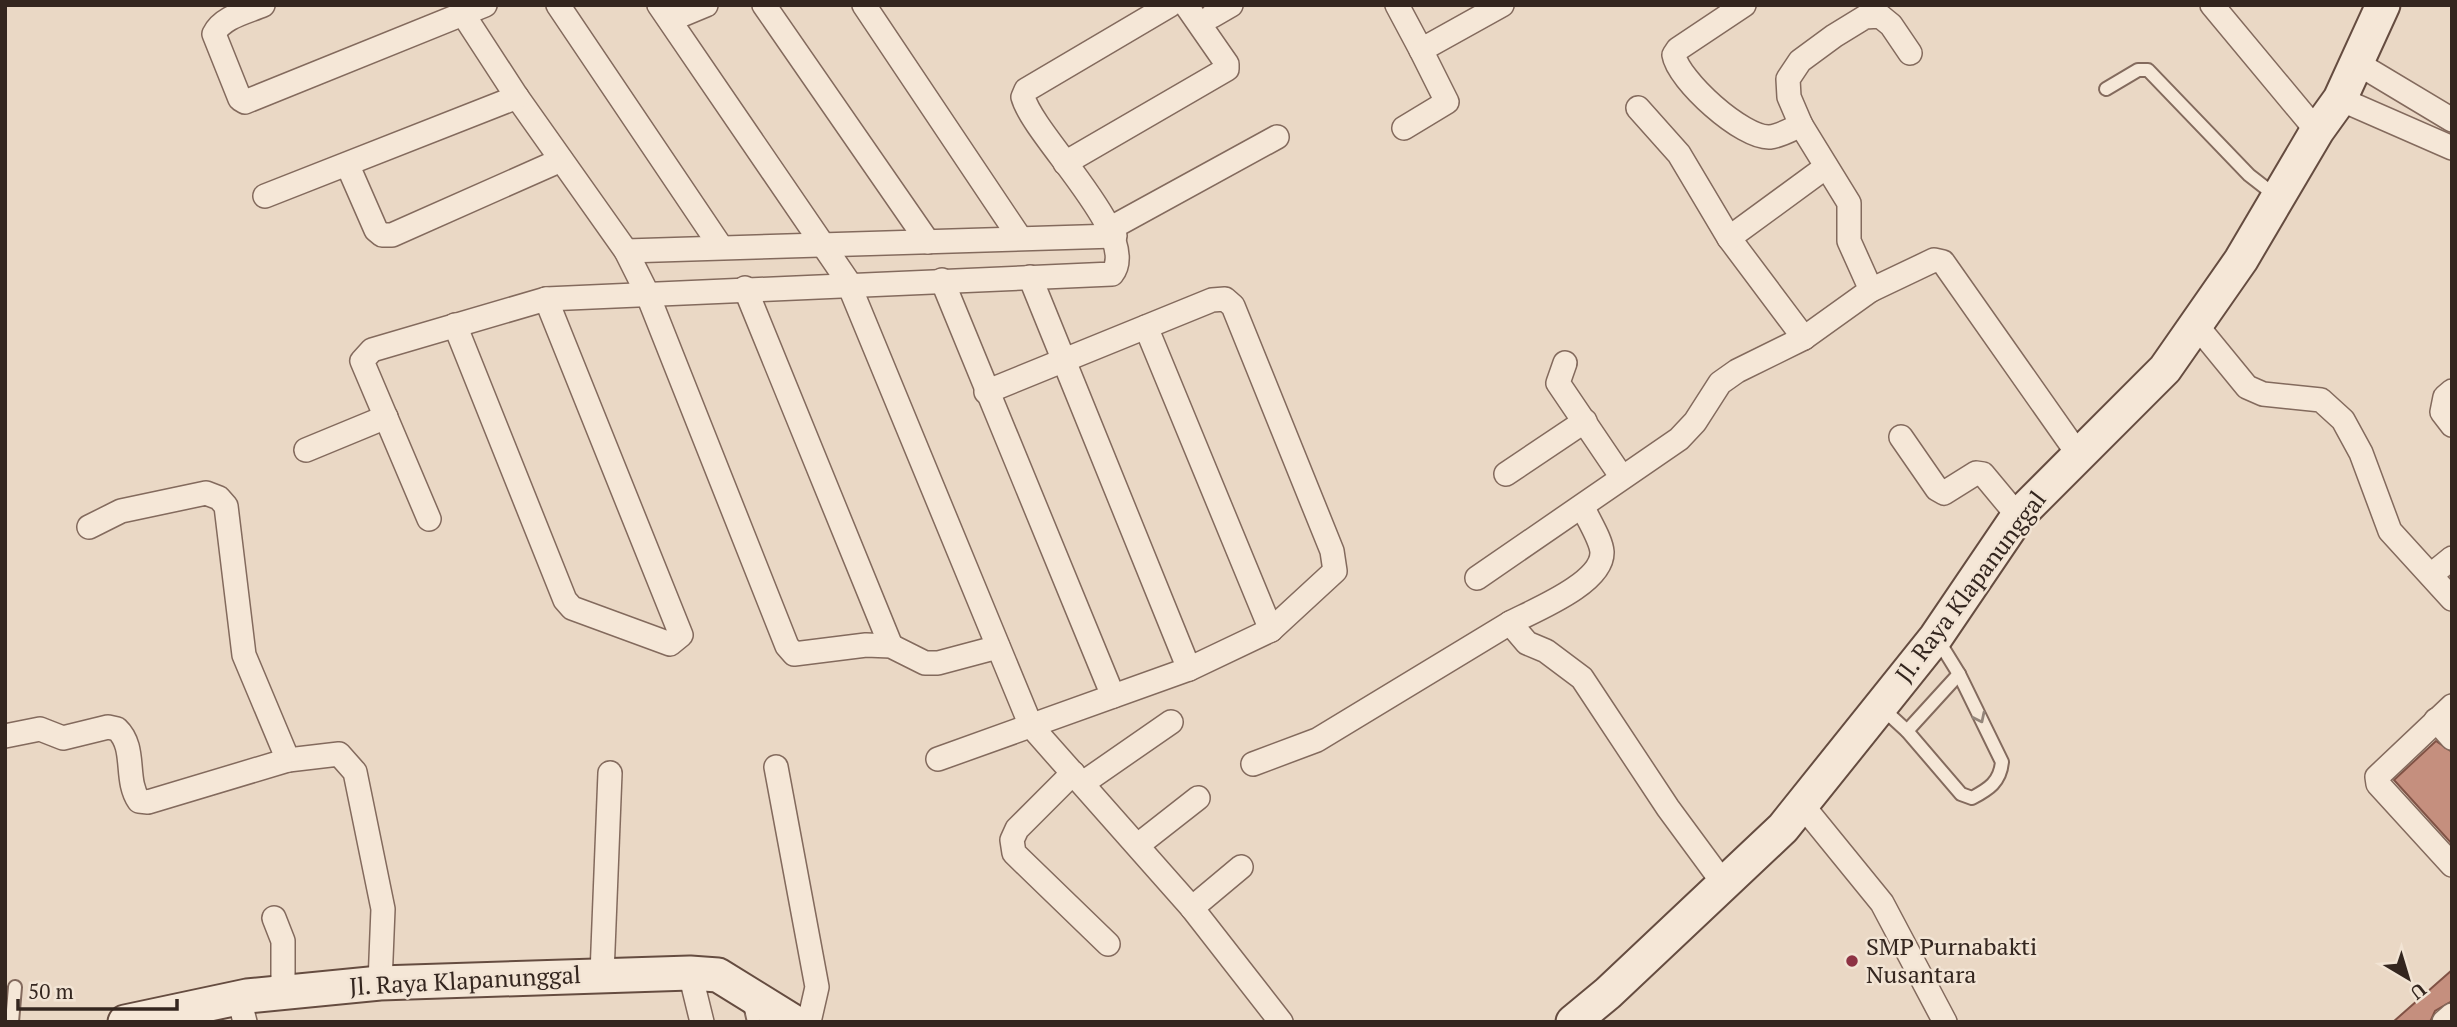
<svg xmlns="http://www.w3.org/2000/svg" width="2457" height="1027" viewBox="0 0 2457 1027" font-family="'PT Serif',serif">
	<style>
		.building { fill: #c58f7e; stroke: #805245; stroke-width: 2 }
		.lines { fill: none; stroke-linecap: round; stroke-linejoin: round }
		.lane-casing { stroke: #836a5d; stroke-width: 16 }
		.street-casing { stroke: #836a5d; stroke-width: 26 }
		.secondary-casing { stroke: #654c40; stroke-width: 37 }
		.lane { stroke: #f5e7d7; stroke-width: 12 }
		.street { stroke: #f5e7d7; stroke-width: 23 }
		.secondary { stroke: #f5e7d7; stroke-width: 33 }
		.oneway { stroke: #94867b }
		.poi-dot { fill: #8d3243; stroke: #f2e4d4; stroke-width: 2.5 }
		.labels { text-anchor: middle; stroke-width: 5; stroke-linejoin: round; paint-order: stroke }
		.street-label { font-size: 24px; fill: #34261f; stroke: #f2e4d4 }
		.poi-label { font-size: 24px; fill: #34261f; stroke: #f2e4d4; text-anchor: start }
	</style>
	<rect width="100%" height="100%" fill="#ead8c5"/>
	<g class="building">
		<polygon points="2436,741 2452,752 2452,844 2394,780"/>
		<polygon points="2452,970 2452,1001 2435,1011 2430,1022 2393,1022"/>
	</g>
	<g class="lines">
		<g class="lane-casing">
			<g id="lane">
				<polyline points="2106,89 2138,70 2148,70 2249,175 2276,196"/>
				<path d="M1882,708L1907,731L1961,794L1972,798C1989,789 2000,782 2002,762L1959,674L1938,640"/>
				<polyline points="1907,731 1959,674"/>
				<polyline points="749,1000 754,1022"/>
				<polyline points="12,1022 15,987"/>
			</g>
		</g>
		<g class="street-casing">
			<g id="street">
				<path d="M263,5C247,12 222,17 214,34L240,99L245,102L485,5"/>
				<polyline points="558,5 721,247"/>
				<polyline points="659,5 847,280 1031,726 1192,908 1281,1022"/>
				<polyline points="764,5 928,242"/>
				<polyline points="864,5 1020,238"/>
				<polyline points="1397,5 1421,50 1502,5"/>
				<path d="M1744,5L1678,49L1674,55C1678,80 1743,139 1770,137C1780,136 1792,129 1801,125"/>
				<polyline points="2212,5 2317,131"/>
				<polyline points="463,14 517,97 626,251 647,293 787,646 794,654 866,645 891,646 925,663 938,663 998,647"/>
				<polyline points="1212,16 1231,5"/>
				<polyline points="670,20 706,5"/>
				<polyline points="2357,63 2452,120"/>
				<polyline points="2340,99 2452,148"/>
				<polyline points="1638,108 1679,154 1729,238 1804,338"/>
				<polyline points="1404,128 1447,102 1421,50"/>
				<polyline points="1065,163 1227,69 1227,64 1186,5"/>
				<polyline points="348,166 376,230 382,235 392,235 561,160"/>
				<polyline points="265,196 517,97"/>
				<polyline points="1111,228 1277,137"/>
				<polyline points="1729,238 1826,167"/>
				<polyline points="626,251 1115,236"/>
				<polyline points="1030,277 1189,669"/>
				<polyline points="942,280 1113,696"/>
				<polyline points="745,288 891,646"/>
				<polyline points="1871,290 1934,260 1943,262 2078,454"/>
				<polyline points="455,325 565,600 572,608 670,644 681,635 546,299"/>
				<polyline points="2197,326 2247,387 2263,394 2321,400 2343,420 2361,453 2390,531 2452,599"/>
				<polyline points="1146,327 1271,630"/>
				<polyline points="1565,363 1558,383 1621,476"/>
				<polyline points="2452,391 2445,397 2442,412 2452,425"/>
				<polyline points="1901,437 1937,489 1944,493 1976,473 1983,474 2018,516"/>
				<polyline points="306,450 386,417"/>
				<polyline points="1506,474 1585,421"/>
				<path d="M1583,507C1588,520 1601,539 1602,552C1603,583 1535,610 1510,623L1527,643L1546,651L1582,678L1668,808L1724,884"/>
				<path d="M429,519L362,361L372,350L546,299L1112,274C1142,236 1034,137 1023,97L1026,90L1170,5"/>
				<polyline points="89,527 121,511 206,493 219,498 226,506 244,655 288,760 339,754 355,772 383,909 380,983"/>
				<polyline points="2431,575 2452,558"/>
				<polyline points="1477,578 1679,439 1695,422 1720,383 1737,371 1804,338 1871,290 1849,241 1849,203 1801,125 1789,97 1788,79 1800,61 1834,36 1865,17 1880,16 1891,25 1910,53"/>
				<polyline points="2452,706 2377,777 2378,784 2452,865"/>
				<polyline points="2436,720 2452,738"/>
				<path d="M5,736L40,729L63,738L108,727L117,729C137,748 124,779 139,801L148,802L288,760"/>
				<polyline points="938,759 1189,669 1271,630 1335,571 1332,551 1233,306 1225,299 1212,300 986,392"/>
				<polyline points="1253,764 1317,740 1510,623"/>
				<polyline points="776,767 817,987 809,1022"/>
				<polyline points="1073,773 1017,829 1012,840 1014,853 1108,944"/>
				<polyline points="1083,783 1171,722"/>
				<polyline points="1803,806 1882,903 1945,1022"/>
				<polyline points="1138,845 1198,798"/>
				<polyline points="1192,908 1241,867"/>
				<polyline points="274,918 283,941 283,993"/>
				<polyline points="690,973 702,1022"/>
				<polyline points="602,974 610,773"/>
				<polyline points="239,998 245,1022"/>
				<polyline points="2444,1022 2452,1015"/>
			</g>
		</g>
		<g class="secondary-casing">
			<g id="secondary">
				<polyline points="125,1022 247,996 380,983 690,973 718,975 794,1022"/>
				<polyline points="1573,1022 1608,993 1783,828 1936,637 2018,516 2165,369 2241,260 2317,131 2340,99 2383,5"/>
			</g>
		</g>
		<use href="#lane" class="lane"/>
		<use href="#street" class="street"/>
		<use href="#secondary" class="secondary"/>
	</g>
	<defs><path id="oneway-chevron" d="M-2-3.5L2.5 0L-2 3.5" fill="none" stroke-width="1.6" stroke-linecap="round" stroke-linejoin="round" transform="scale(1.75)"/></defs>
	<use class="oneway" href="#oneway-chevron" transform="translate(1980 718) rotate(64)"/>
	<circle class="poi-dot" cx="1852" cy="961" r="7"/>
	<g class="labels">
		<g class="street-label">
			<text transform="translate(1971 587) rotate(-53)" y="8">Jl. Raya Klapanunggal</text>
			<text transform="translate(465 981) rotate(-3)" y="8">Jl. Raya Klapanunggal</text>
		</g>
		<g class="poi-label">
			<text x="1866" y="955">SMP Purnabakti<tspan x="1866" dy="28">Nusantara</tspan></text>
		</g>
	</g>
	<rect width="2457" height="1027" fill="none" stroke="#34261f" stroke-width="14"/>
	<g transform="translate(2408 978) rotate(142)" stroke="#f2e4d4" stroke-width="5" paint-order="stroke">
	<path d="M0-5L12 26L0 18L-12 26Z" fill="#34261f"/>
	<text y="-10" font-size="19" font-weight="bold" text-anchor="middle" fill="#34261f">U</text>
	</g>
	<path d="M18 999v10h159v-10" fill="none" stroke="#34261f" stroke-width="3.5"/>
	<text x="28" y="999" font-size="21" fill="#34261f" stroke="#f2e4d4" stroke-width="5" paint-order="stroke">50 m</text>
</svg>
